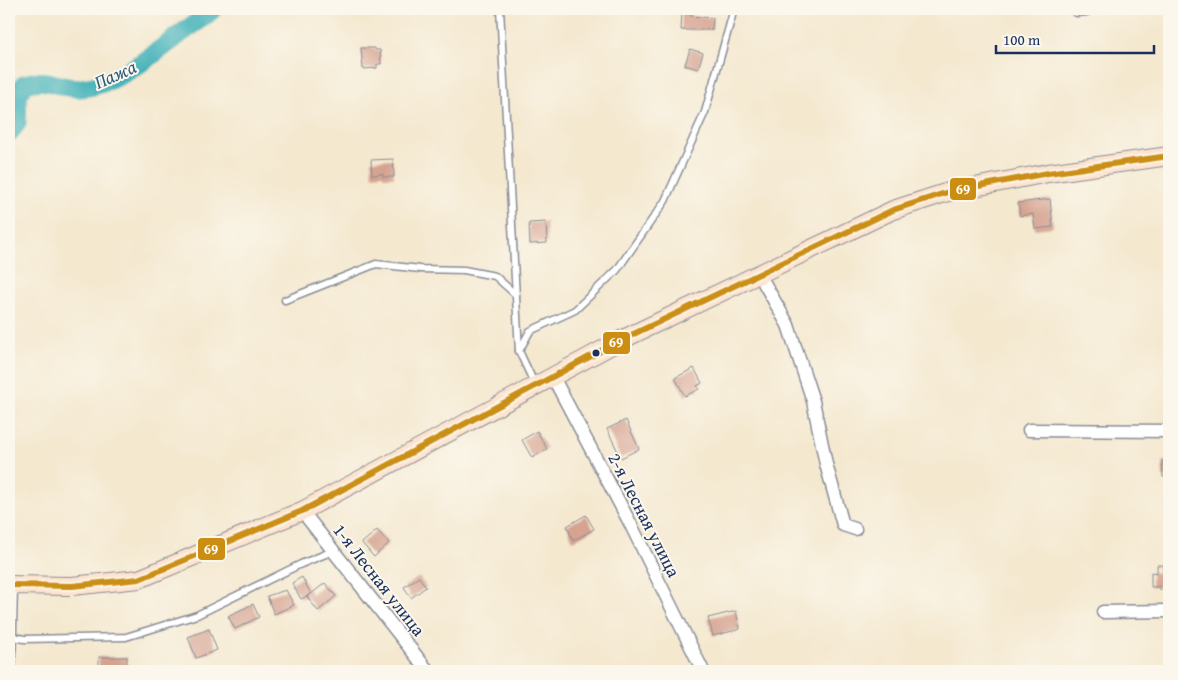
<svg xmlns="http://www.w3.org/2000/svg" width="1178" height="680" viewBox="0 0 1178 680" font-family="'Gentium Book Plus',serif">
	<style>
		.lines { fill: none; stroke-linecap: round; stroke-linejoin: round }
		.river { stroke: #3fb0b8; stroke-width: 19 }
		.building { fill: #d6a391 }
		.lane-casing { stroke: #888c96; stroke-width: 9 }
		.street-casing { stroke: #888c96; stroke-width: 15 }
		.secondary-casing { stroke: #888c96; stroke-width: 20 }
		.lane { stroke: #fff; stroke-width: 6 }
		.street { stroke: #fff; stroke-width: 12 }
		.secondary { stroke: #fde4d0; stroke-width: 18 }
		.bus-1-casing { stroke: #fbf7ec; stroke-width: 10 }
		.bus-1 { stroke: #cb8e13; stroke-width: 6 }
		.bus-dot { fill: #1b2f5e; stroke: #fbf7ec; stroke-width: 2 }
		.labels { text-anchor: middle; stroke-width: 4; stroke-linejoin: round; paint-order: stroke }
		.street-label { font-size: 18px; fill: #1b2f5e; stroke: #fbf7ec }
		.water-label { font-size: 19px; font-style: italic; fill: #285c7e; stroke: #fbf7ec }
		.line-badge { stroke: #fbf7ec; stroke-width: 2 }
		.badge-label { font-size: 14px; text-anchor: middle; font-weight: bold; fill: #fff }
	</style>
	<rect width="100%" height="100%" fill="#fbf7ec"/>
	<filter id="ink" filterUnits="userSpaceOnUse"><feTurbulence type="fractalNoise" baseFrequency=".02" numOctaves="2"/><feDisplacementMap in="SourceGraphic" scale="10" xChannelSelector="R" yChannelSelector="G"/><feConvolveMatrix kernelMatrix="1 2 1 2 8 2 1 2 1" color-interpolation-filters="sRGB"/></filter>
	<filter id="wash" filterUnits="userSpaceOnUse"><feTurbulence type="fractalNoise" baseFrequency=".0096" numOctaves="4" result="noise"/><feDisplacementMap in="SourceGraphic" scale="20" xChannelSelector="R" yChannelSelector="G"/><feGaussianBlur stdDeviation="1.12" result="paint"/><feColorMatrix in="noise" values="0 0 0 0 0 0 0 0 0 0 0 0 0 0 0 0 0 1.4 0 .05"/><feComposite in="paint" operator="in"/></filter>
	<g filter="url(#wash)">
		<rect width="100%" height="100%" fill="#f4e8cf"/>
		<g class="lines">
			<path class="river" d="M9,133L17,123L18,97L24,84C49,76 58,89 80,88C116,86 155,53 183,32C194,24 204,18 213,9"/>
		</g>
		<g id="blocks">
			<g class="building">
				<polygon points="682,11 691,12 691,16 713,18 712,30 681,30"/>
				<polygon points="361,48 375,48 375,50 380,50 381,64 377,64 377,68 363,69"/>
				<polygon points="690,49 703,53 698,69 685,65"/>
				<polygon points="393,159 394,177 383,177 383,174 372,175 371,160"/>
				<polygon points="1050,199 1053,227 1035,229 1033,214 1020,216 1018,203"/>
				<polygon points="546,222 547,243 530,244 529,223"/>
				<polygon points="694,368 702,383 697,386 699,389 685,396 675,378"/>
				<polygon points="626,420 639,449 621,458 607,429"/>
				<polygon points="537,431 547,449 532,458 522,440"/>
				<polygon points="1162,461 1169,461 1169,481 1167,481 1167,477 1163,477"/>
				<polygon points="586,515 594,529 573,541 567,526"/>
				<polygon points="377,530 389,543 374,557 362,543"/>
				<polygon points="1157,565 1169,565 1169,590 1160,590 1160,587 1151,587 1151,572 1157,573"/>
				<polygon points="302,577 311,594 325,583 336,596 318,611 307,597 311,594 301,599 292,583"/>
				<polygon points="419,577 426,587 411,598 404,587"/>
				<polygon points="286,590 294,605 274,614 267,596"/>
				<polygon points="253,604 259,617 235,629 228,616"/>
				<polygon points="736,611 740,629 713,636 708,618"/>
				<polygon points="209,629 217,650 196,658 188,637"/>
				<rect x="99" y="657" width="28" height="14"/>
			</g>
		</g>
	</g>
	<g filter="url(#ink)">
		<use href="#blocks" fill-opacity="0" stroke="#888c96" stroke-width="1"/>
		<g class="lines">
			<g class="lane-casing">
				<g id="lane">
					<polyline points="500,9 519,351 535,385"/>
					<polyline points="285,300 376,264 420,269 464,270 495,276 516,295"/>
					<polyline points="519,351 530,331 575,310 617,270 665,201 705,112 734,9"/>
					<polyline points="10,636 24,639 126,637 197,615 301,564 333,551"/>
				</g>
			</g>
			<g class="street-casing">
				<g id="street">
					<polyline points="1077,10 1086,9"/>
					<polyline points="759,274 788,325 813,401 826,464 843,525 855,529"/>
					<polyline points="553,377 630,523 703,671"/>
					<polyline points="1029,430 1169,431"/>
					<polyline points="302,511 428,671"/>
					<polyline points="1103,612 1169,611"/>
					<polyline points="9,668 11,586"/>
				</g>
			</g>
			<g class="secondary-casing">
				<polyline id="secondary" points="9,585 72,586 139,579 302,511 621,340 893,210 948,192 1048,173 1169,156"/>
			</g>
			<use href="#lane" class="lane"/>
			<use href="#street" class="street"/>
			<use href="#secondary" class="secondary"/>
			<g class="bus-1-casing">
				<polyline id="bus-1" points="9,585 72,586 139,579 302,511 621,340 893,210 948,192 1048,173 1169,156"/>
			</g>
			<use href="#bus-1" class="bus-1"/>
		</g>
	</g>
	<circle class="bus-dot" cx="596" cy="353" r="4.5"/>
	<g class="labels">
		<g class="street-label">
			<text transform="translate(644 515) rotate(63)" y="6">2-я Лесная улица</text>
			<text transform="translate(379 580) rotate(52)" y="6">1-я Лесная улица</text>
		</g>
		<g class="water-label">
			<text transform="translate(115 74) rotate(-24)" y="7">Пажа</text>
		</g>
	</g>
	<g class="line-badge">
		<rect x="949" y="177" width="28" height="24" rx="5" fill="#cb8e13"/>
		<rect x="602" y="331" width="29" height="24" rx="5" fill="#cb8e13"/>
		<rect x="197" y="537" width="29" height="24" rx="5" fill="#cb8e13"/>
	</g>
	<g class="badge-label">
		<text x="963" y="194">69</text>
		<text x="616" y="347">69</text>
		<text x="211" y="554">69</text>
	</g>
	<rect width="1178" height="680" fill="none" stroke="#fbf7ec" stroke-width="30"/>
	<path d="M996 45v8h158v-8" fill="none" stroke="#1b2f5e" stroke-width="2.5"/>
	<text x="1003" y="45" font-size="15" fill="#1b2f5e" stroke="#fbf7ec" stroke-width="4" paint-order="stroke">100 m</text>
</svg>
